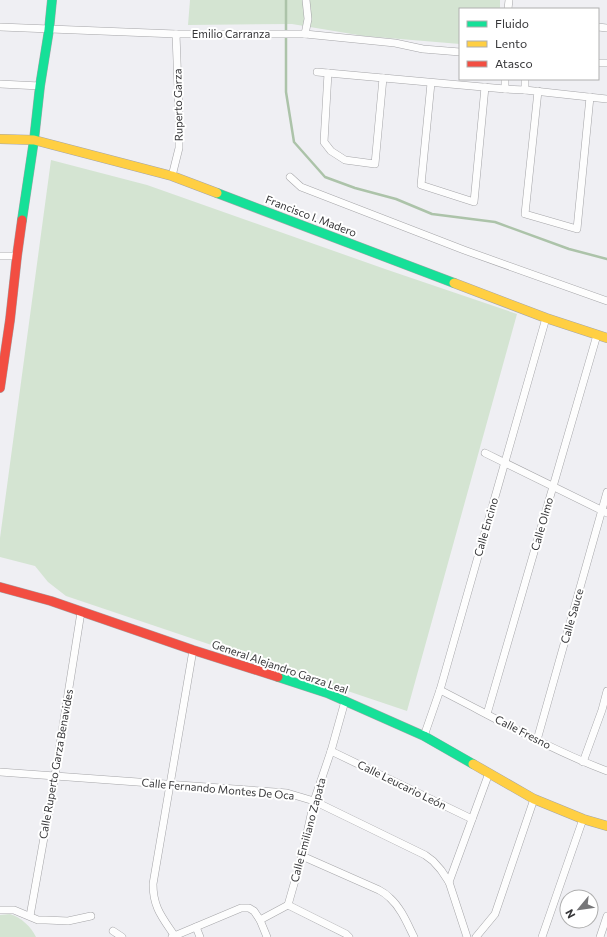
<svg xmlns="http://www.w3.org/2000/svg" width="607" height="937" viewBox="0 0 607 937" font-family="Commissioner,sans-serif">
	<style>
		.green { fill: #d4e4d2 }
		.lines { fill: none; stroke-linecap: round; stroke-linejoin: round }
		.stream { stroke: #acc3a9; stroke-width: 2.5 }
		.street-casing { stroke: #a5a5a8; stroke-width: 8 }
		.fast-casing { stroke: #a5a5a8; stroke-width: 10 }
		.slow-casing { stroke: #a5a5a8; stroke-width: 10 }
		.jam-casing { stroke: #a5a5a8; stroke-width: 10 }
		.street { stroke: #fdfdfd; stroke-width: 7 }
		.fast { stroke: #16e098; stroke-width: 9 }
		.slow { stroke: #ffcf43; stroke-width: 9 }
		.jam { stroke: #f24e42; stroke-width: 9 }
		.labels { text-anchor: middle; stroke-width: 4; stroke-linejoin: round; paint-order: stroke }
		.street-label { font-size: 11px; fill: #363638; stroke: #fff }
	</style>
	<rect width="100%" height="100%" fill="#efeff3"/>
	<g class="green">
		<polygon points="190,0 500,0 500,9 460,9 460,44 364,36 292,24 188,25"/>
		<polygon points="51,160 147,185 385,269 517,314 407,711 66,596 48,582 35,566 0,557 0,538"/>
		<path d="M10,914C21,917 31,927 36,937H0V915Z"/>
	</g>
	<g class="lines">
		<polyline class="stream" points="286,0 286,92 294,142 325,177 355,188 396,199 432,214 495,222 569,249 607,259"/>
		<g class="street-casing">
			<g id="street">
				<polyline points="508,9 509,0"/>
				<polyline points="0,27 176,34 305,34 395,43 423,49 460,52"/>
				<polyline points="598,27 607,28"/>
				<polyline points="305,34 308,19 306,0"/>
				<polyline points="598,63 607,63"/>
				<polyline points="317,72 505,89 525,90 607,99"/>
				<polyline points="328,73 324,142 331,151 345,160 375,164 383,78"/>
				<polyline points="431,83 421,185 474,202 485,87"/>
				<polyline points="0,84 40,86"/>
				<polyline points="505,89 505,79"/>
				<polyline points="525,90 525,79"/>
				<polyline points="538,91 525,214 577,229 590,97"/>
				<polyline points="172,176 179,148 179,114 176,34"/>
				<polyline points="290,177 301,187 464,250 607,301"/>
				<polyline points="0,256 17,256"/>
				<polyline points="485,453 607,513"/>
				<path d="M440,690C495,718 549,749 607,771"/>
				<polyline points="487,714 597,335"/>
				<polyline points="424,736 440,690 546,318"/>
				<polyline points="537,740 607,492"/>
				<polyline points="331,751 472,819"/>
				<polyline points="583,762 602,710 607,691"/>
				<polyline points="0,772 275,792 287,793 314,801 425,855 433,861 441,870 449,882 467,937"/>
				<path d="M302,856L379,890C383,892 387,895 390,898C401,908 407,923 414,937"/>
				<polyline points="449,882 489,773"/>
				<polyline points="288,905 346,934 349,937"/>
				<polyline points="0,910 14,910 38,920 46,920 68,921 91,916"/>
				<polyline points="30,916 55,776 81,612"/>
				<polyline points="260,920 288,905 302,856 314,801 331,751 345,701"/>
				<polyline points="196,927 200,937"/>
				<polyline points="113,931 122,937"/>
				<path d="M174,935C162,917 153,907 153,884L193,650"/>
				<polyline points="172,937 241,908 249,908 254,911 260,920 267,937"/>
				<polyline points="476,937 495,914 534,799"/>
				<polyline points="542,937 583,819"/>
				<polyline points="600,937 607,916"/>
			</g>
		</g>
		<g class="fast-casing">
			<g id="fast">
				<polyline points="217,193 454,283"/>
				<polyline points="22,220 34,140 40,86 49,30 52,0"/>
				<polyline points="278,677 327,693 424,736 473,764"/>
			</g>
		</g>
		<g class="slow-casing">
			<g id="slow">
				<polyline points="0,139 34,140 172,176 217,193"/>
				<polyline points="454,283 546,318 607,338"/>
				<polyline points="473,764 534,799 583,819 607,826"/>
			</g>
		</g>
		<g class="jam-casing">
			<g id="jam">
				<polyline points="0,388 10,320 17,256 22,220"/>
				<polyline points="0,587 51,601 193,650 278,677"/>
			</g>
		</g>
		<use href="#street" class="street"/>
		<use href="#fast" class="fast"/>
		<use href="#slow" class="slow"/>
		<use href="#jam" class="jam"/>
	</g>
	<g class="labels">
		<g class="street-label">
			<text x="231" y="38">Emilio Carranza</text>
			<text transform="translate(178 105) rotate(-91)" y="4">Ruperto Garza</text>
			<text transform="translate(311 216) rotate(21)" y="4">Francisco I. Madero</text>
			<text transform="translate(542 524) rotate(-74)" y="4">Calle Olmo</text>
			<text transform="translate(486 527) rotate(-74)" y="4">Calle Encino</text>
			<text transform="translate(572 616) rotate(-74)" y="4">Calle Sauce</text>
			<text transform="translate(280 667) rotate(19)" y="4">General Alejandro Garza Leal</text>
			<text transform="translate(523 732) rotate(27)" y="4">Calle Fresno</text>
			<text transform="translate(56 764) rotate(-80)" y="4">Calle Ruperto Garza Benavides</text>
			<text transform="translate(402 785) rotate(26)" y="4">Calle Leucario León</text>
			<text transform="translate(218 789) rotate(5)" y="4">Calle Fernando Montes De Oca</text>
			<text transform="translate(308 830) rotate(-75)" y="4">Calle Emiliano Zapata</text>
		</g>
	</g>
	<rect x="459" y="8" width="140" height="72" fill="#ffffff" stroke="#afafaf"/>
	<rect x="467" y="21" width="20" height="6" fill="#16e098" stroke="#afafaf"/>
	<text x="495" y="28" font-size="12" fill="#363638">Fluido</text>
	<rect x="467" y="41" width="20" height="6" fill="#ffcf43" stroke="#afafaf"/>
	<text x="495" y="48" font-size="12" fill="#363638">Lento</text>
	<rect x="467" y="61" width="20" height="6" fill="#f24e42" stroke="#afafaf"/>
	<text x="495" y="68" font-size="12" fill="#363638">Atasco</text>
	<g transform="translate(579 909) rotate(241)"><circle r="19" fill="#ffffff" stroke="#afafaf"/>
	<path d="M0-3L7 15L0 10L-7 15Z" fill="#777779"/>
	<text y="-6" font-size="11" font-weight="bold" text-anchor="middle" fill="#363638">N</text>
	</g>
</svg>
